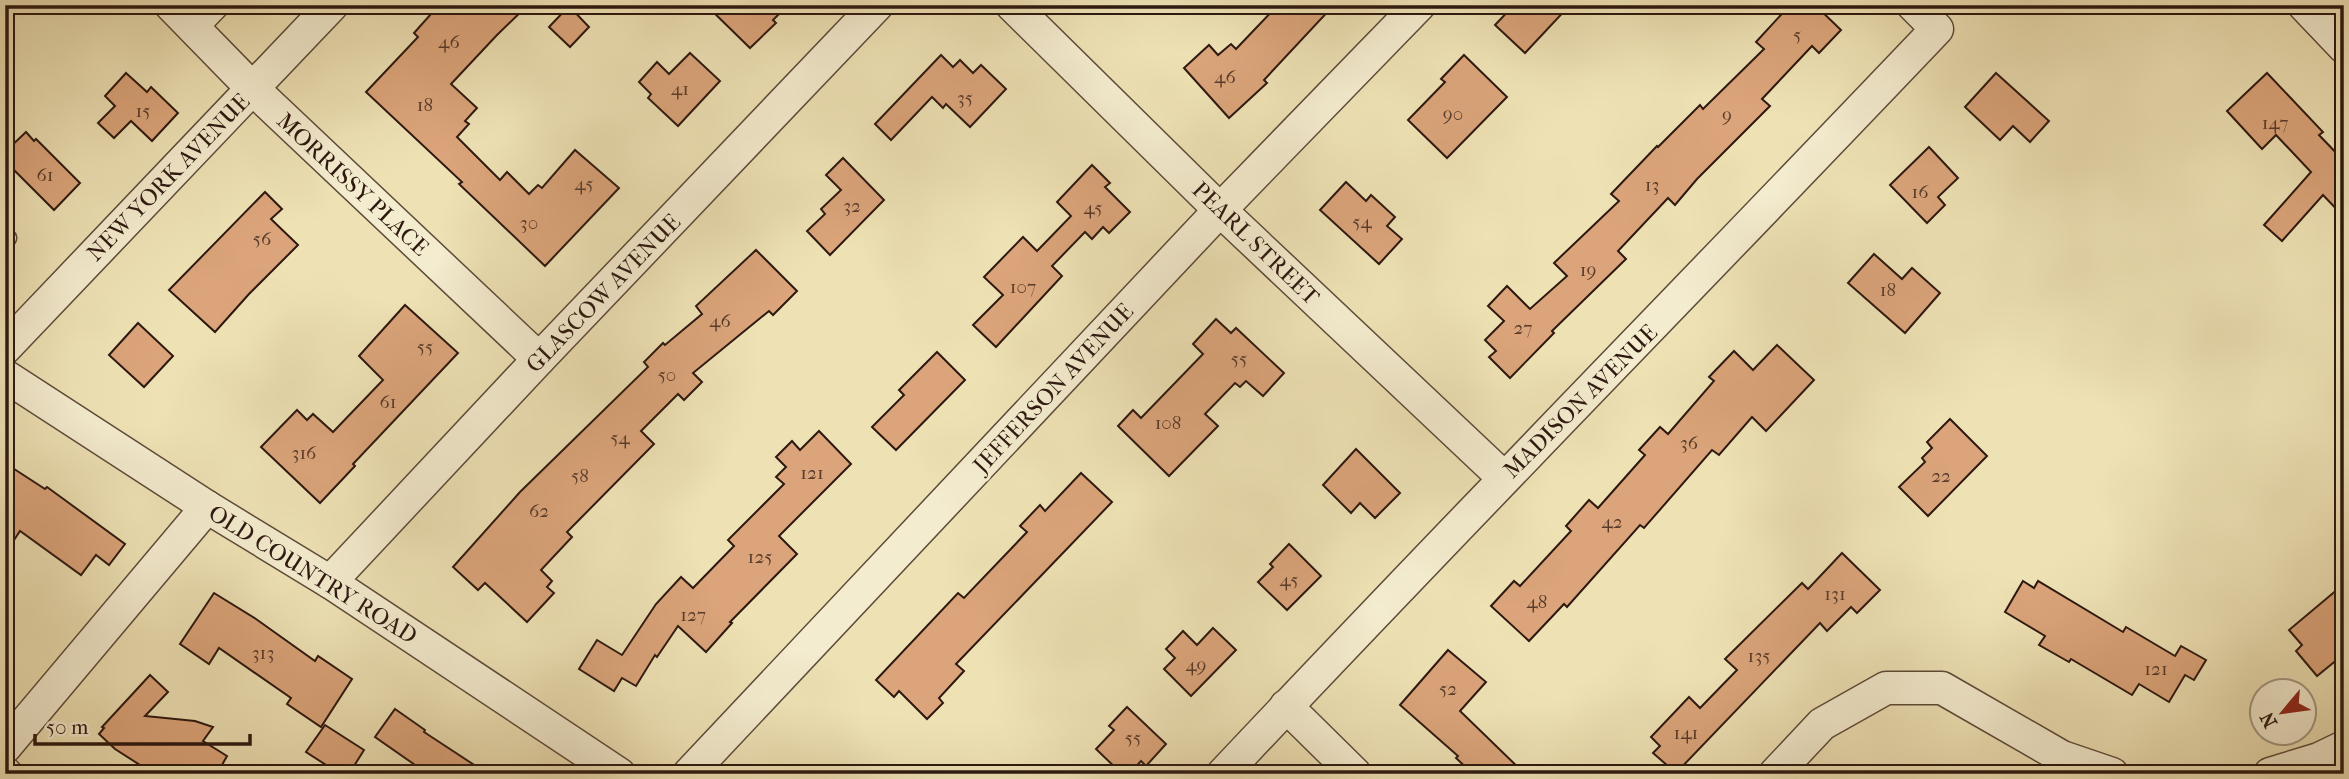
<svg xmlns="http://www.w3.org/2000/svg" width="2349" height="779" viewBox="0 0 2349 779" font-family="'IM FELL French Canon',serif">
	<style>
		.building { fill: #dba47a; stroke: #2d1810; stroke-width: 2 }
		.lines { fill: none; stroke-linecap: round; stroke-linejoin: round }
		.service-casing { stroke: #5d4a39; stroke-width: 19 }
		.minor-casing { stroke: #5d4a39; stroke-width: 35 }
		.service { stroke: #f4eccf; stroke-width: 16 }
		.minor { stroke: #f4eccf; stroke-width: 32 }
		.labels { text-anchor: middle; stroke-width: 6; stroke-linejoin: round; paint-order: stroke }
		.number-label { font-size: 19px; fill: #583b2a }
		.street-label { font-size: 23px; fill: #2d1810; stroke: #f4eccf }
	</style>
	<rect width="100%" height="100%" fill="#eee2b5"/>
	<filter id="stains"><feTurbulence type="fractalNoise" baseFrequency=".00286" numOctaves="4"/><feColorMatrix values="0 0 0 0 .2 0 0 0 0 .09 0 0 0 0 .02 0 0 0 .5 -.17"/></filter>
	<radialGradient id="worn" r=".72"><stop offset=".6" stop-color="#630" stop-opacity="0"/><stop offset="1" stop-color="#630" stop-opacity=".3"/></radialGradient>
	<g class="building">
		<polygon points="439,5 528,5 497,35 451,84 477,108 465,121 469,124 457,137 500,180 507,172 529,194 538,185 542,188 575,150 619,188 545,266 459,184 462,182 366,92 418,37 414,33"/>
		<polygon points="706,5 788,5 773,20 776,23 750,48"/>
		<polygon points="1278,5 1334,5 1264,80 1267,83 1229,118 1184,68 1209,45 1218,55 1231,44 1236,49"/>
		<polygon points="1514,5 1570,5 1525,53 1495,25"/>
		<polygon points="1790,5 1815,5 1841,30 1819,53 1812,46 1762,99 1770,106 1697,179 1675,205 1668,198 1618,251 1626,259 1552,331 1554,333 1510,378 1489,357 1496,351 1485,340 1504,321 1488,306 1507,286 1530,309 1567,276 1554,263 1619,201 1611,194 1657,146 1658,147 1700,105 1703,109 1764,49 1756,42"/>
		<polygon points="569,6 589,27 570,47 549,27"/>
		<polygon points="690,53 720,81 678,126 648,98 651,94 639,82 657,62 669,74"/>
		<polygon points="941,55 953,67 960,60 973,73 981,65 1006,89 970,127 946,104 943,108 932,97 891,140 875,124"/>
		<polygon points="1464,55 1507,97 1447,158 1408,120 1445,82 1441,79"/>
		<polygon points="126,73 147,92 151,87 178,113 152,141 131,121 114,138 98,123 115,106 105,96"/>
		<polygon points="1996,73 2049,121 2030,142 2013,126 2000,140 1965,107"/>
		<polygon points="2267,73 2323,132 2319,135 2344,161 2344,217 2323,195 2282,241 2264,225 2311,172 2276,135 2262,149 2227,111"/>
		<polygon points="26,132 34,141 36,139 80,183 54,210 5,161 5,152"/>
		<polygon points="1929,147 1958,178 1938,197 1945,205 1927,223 1890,185"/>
		<polygon points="843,158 884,200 830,255 807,231 825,214 821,209 841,190 826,175"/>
		<polygon points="1092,165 1110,183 1105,187 1130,212 1109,233 1103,227 1092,239 1085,232 1052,266 1062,276 996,347 973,325 1003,295 984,277 1023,237 1037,251 1071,216 1057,202"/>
		<polygon points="1346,182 1366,201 1371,195 1395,217 1387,226 1402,239 1379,264 1320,210"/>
		<polygon points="265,192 282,209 271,219 298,245 249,294 215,332 169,290"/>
		<polygon points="756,250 797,291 773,315 769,311 693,373 702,382 684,400 678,394 641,431 654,444 567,532 572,537 541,570 552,581 547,587 554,593 527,622 485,583 478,590 453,567 520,492 648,367 644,362 663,343 665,345 702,314 696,306"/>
		<polygon points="1874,254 1902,279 1912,268 1940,293 1905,333 1848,283"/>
		<polygon points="405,305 458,353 353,464 355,466 320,503 261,447 297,410 307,420 313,414 333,432 383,380 359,356"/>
		<polygon points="1216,319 1231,333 1236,328 1284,373 1263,396 1246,381 1240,387 1235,383 1205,414 1218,426 1169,476 1118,426 1133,410 1141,418 1203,354 1193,344"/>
		<polygon points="138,323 173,356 144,387 109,355"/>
		<polygon points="1777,345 1814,380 1766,431 1752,417 1719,455 1712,450 1644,528 1640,525 1567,607 1564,604 1529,641 1491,606 1514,581 1520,586 1571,531 1566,526 1589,500 1598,508 1645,455 1639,450 1660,427 1668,434 1714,381 1709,377 1734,351 1753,370"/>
		<polygon points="937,352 965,380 896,450 872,427 904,395 899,390"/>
		<polygon points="1950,419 1987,456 1928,516 1899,487 1925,462 1922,458 1932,448 1927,442"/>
		<polygon points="819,431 851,464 779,536 797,554 730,622 732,623 706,652 678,626 657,657 655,655 636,686 622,678 614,691 579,669 597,640 622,655 656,604 681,577 693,588 734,546 728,540 784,484 776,477 786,467 776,457 792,441 800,450"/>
		<polygon points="1356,449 1400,493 1375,518 1360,503 1351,513 1323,485"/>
		<polygon points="5,463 45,489 47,487 125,544 109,565 96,555 81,575 20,531 5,554"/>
		<polygon points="1081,473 1112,502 956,664 964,671 939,698 943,703 927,719 899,691 894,697 876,680 958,593 964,598 1027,532 1020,526 1040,505 1045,511"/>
		<polygon points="1289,544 1321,576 1287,610 1258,582 1273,567 1270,564"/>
		<polygon points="1842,553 1880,590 1857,613 1851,607 1827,631 1820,623 1676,773 1653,753 1660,746 1651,737 1689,697 1700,708 1737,670 1725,659 1802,583 1808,589"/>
		<polygon points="2023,581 2034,588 2038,581 2123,632 2126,627 2175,656 2181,646 2206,660 2194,680 2185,675 2169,702 2139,684 2132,695 2071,659 2069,662 2039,645 2045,636 2005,612"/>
		<polygon points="2344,584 2344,654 2317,676 2296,651 2302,645 2289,630"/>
		<polygon points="214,593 256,619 315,661 318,656 352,679 321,727 287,704 291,698 219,648 209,664 180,644"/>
		<polygon points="1213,628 1236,650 1191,696 1164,669 1175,658 1166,649 1183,631 1197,645"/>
		<polygon points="1448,650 1486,682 1460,711 1525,774 1473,774 1456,758 1458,756 1400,705"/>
		<polygon points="150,675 168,692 145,716 195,721 213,727 203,741 227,756 217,774 154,774 115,749 99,734 104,728 102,727"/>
		<polygon points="1127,707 1166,744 1146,766 1141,761 1129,774 1122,774 1096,749 1114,730 1109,726"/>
		<polygon points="395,709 425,730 424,732 488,774 428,774 375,737"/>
		<polygon points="325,725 364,750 349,774 340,774 306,752"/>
	</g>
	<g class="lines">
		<g class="service-casing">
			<g id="service">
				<polyline points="197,32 223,5"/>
				<polyline points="5,236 8,238 5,241"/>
			</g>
		</g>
		<g class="minor-casing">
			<g id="minor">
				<polyline points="171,5 252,88 539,359"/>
				<polyline points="1012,5 1220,210 1504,478"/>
				<polyline points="2304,5 2344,47"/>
				<polyline points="5,348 332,5"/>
				<polyline points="5,376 207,507 330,582 619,774"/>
				<polyline points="330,582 539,359 877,5"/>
				<polyline points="1286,706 1355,774"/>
				<polyline points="5,747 207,507"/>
				<polyline points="5,773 6,774"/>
				<polyline points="689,774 1220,210 1419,5"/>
				<path d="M1223,774C1459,523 1700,278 1937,29L1913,5"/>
				<polyline points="1775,774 1822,724 1886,688 1942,688 2062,757 2112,774"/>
				<polyline points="2270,774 2319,759 2344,747"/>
			</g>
		</g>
		<use href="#service" class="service"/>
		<use href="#minor" class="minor"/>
	</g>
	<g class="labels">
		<g class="number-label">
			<text x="1797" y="41">5</text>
			<text x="449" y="48">46</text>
			<text x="1225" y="83">46</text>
			<text x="680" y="95">41</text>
			<text x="965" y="104">35</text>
			<text x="425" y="111">18</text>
			<text x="143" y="117">15</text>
			<text x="1453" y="120">90</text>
			<text x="1727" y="121">9</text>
			<text x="2275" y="129">147</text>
			<text x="45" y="181">61</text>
			<text x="584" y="190">45</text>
			<text x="1652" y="191">13</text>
			<text x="1920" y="198">16</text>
			<text x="852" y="212">32</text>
			<text x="1093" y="214">45</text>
			<text x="1362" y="228">54</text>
			<text x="529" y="229">30</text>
			<text x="262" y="245">56</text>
			<text x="1588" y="276">19</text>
			<text x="1023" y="293">107</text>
			<text x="1888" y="296">18</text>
			<text x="720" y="327">46</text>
			<text x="1523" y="334">27</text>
			<text x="425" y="353">55</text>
			<text x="1239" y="365">55</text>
			<text x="667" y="381">50</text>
			<text x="388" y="408">61</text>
			<text x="1168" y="429">108</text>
			<text x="620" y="444">54</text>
			<text x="1689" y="449">36</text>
			<text x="304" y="459">316</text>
			<text x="812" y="479">121</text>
			<text x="580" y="482">58</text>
			<text x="1941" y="482">22</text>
			<text x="539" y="517">62</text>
			<text x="1612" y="528">42</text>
			<text x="760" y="563">125</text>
			<text x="1289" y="586">45</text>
			<text x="1835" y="600">131</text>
			<text x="1537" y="608">48</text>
			<text x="693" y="621">127</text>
			<text x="263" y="659">313</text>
			<text x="1759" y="662">135</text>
			<text x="1196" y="671">49</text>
			<text x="2156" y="675">121</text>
			<text x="1448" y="695">52</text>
			<text x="1686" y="739">141</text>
			<text x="1133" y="744">55</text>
		</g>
		<g class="street-label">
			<text transform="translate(168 177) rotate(-46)" y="8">NEW YORK AVENUE</text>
			<text transform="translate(353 184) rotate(43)" y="8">MORRISSY PLACE</text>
			<text transform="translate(1256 243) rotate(44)" y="8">PEARL STREET</text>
			<text transform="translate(603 293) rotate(-46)" y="8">GLASCOW AVENUE</text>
			<text transform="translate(1053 388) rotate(-47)" y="8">JEFFERSON AVENUE</text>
			<text transform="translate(1580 401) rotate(-45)" y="8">MADISON AVENUE</text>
			<text transform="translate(313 574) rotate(32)" y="8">OLD COUNTRY ROAD</text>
		</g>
	</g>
	<rect width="2349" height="779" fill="none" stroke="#eee2b5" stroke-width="28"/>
	<rect x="7" y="7" width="2335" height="765" fill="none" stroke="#2d1810" stroke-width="3.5"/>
	<rect x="14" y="14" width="2321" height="751" fill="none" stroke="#2d1810" stroke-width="2"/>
	<g transform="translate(2283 712) rotate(241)"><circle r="33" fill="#f4eccf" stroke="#a49783" stroke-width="2"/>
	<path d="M0-5L12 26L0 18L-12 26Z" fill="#8f2418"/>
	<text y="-10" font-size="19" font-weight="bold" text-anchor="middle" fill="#2d1810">N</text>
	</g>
	<path d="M35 734v10h215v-10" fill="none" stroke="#2d1810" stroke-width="3.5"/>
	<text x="46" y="734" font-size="21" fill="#2d1810" stroke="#f4eccf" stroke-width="5" paint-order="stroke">50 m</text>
	<rect width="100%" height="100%" filter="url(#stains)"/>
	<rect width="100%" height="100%" fill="url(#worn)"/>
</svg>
